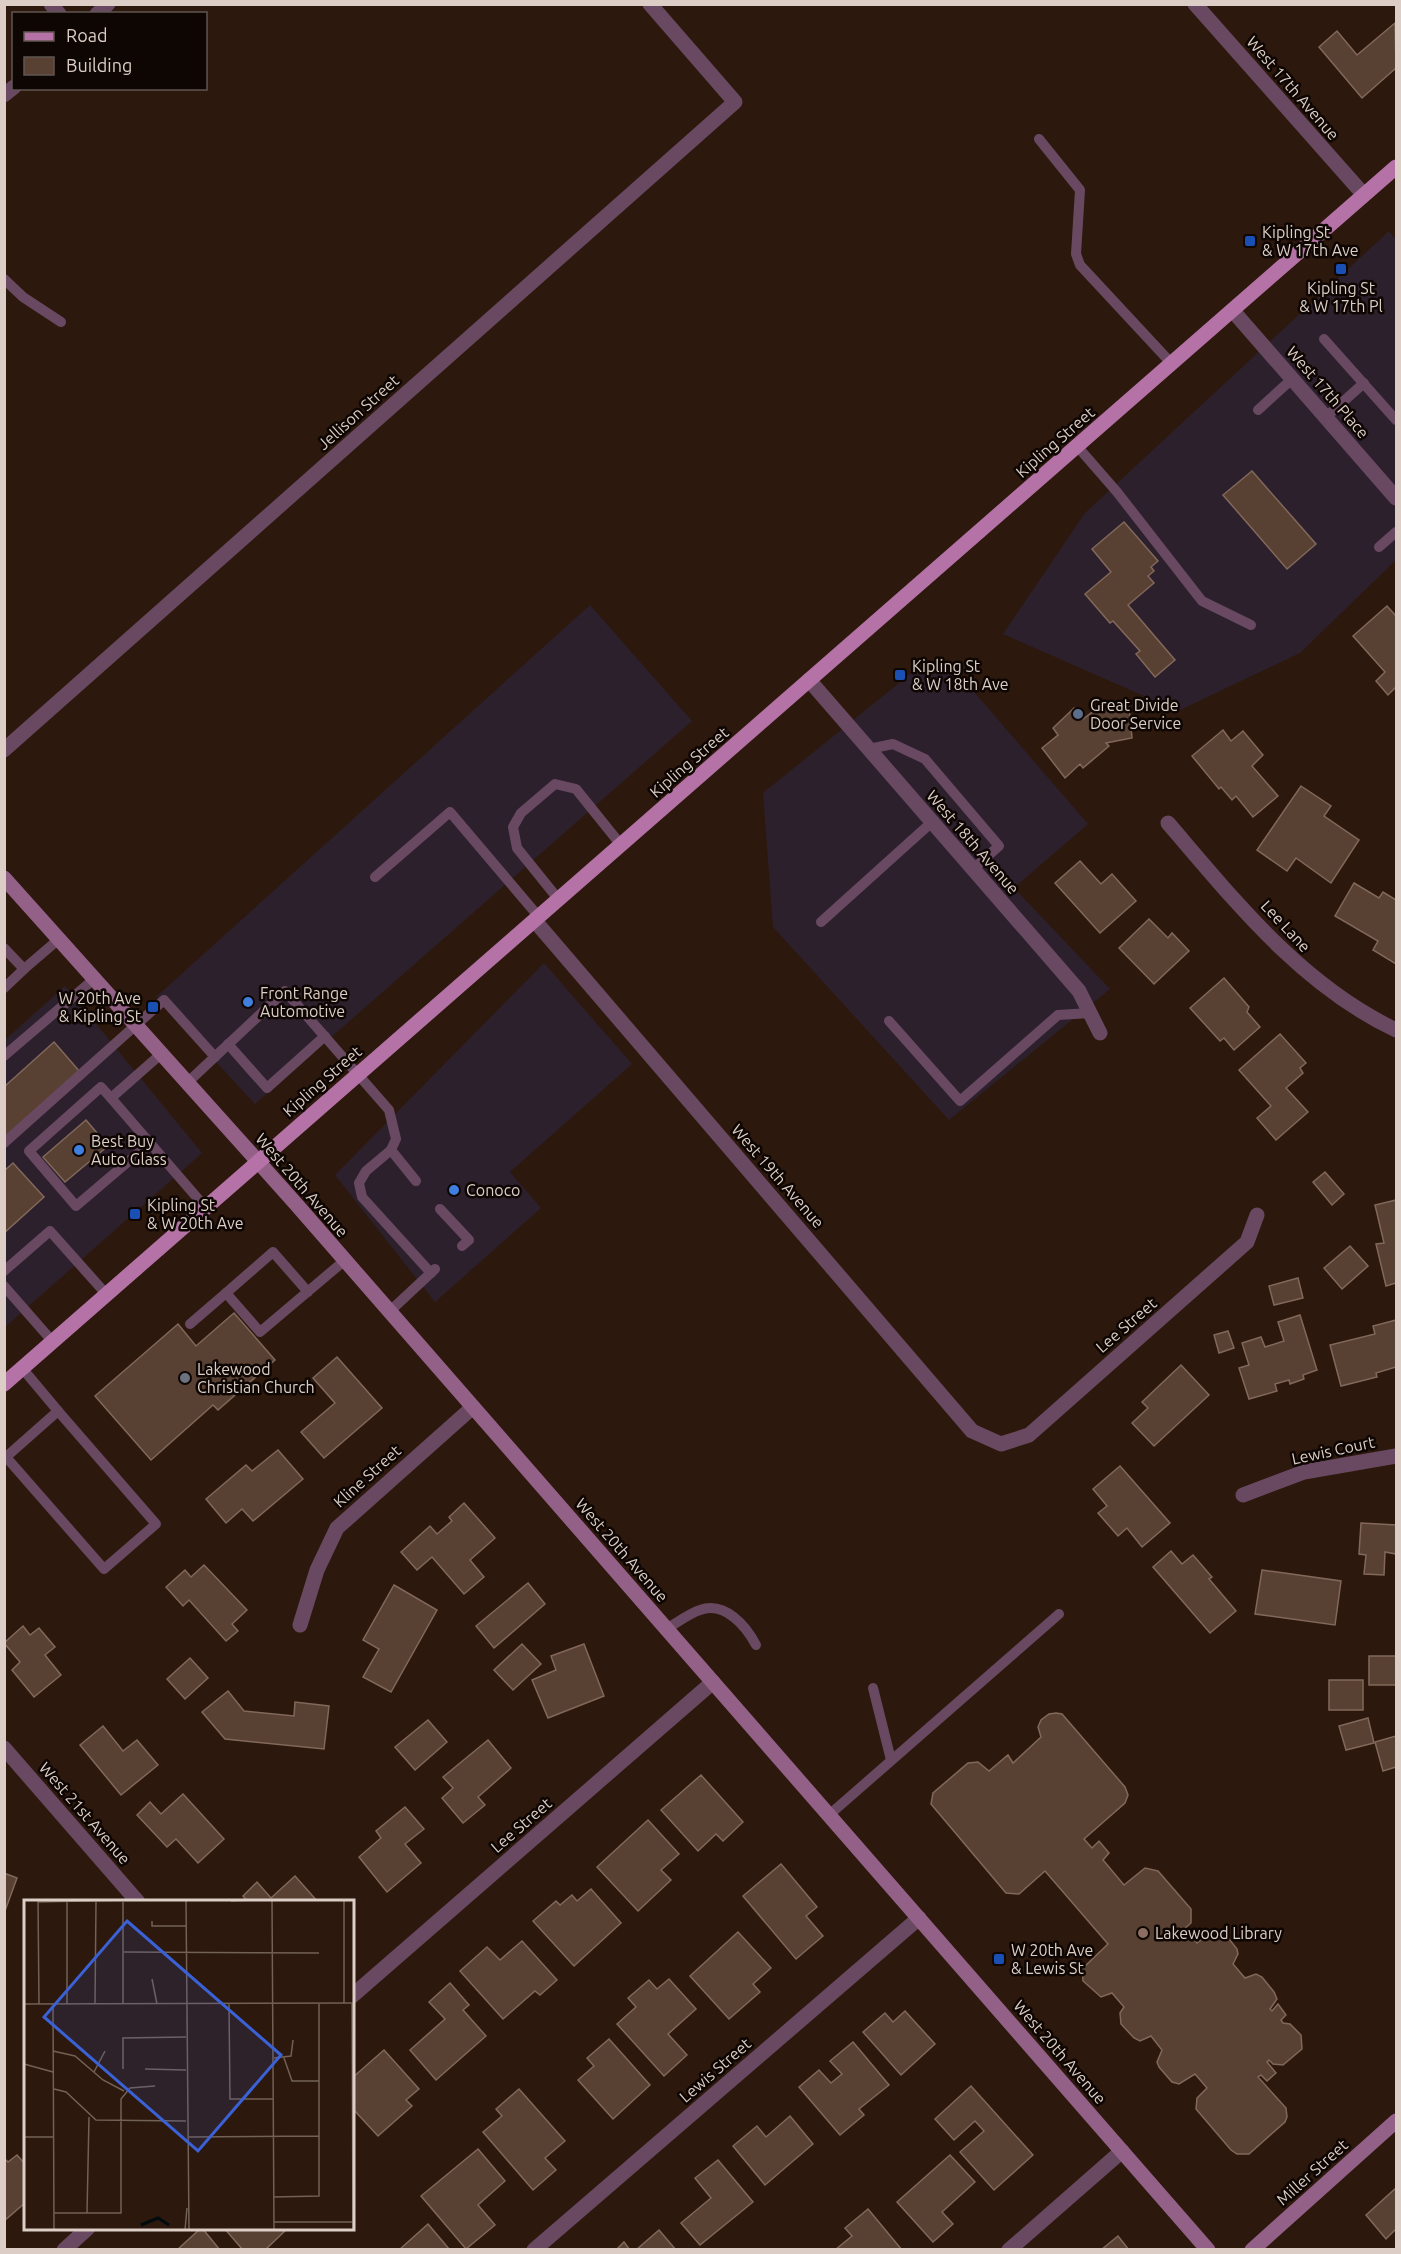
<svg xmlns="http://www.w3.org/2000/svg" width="1401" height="2254" viewBox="0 0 1401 2254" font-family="Ubuntu,sans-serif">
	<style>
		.commercial { fill: #2d202d }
		.building { fill: #584033; stroke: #81685a; stroke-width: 1.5 }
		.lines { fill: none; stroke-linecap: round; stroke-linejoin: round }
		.lane { stroke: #694961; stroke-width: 10 }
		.street { stroke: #694961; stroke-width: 15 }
		.secondary { stroke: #936088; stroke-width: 15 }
		.primary { stroke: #b472a6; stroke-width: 15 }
		.transit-dot { fill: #1a4fb4; stroke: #0e0603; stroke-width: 2 }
		.service-dot { fill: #5c6f8a; stroke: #0e0603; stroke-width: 2 }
		.shop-dot { fill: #3f7fe0; stroke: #0e0603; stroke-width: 2 }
		.worship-dot { fill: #6b7280; stroke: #0e0603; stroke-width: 2 }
		.education-dot { fill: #8d6e63; stroke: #0e0603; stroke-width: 2 }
		.labels { text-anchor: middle; stroke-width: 5; stroke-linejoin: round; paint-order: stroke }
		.street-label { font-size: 16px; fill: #dccec6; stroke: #0e0603 }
		.poi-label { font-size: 16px; fill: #dccec6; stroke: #0e0603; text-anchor: start }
		.inset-river { fill: none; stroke: #000b0e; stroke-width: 3 }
		.inset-road { fill: none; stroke: #726156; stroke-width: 1.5 }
		.view { fill: #3a61d5; fill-opacity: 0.15; stroke: #3a61d5; stroke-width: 3 }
		.inset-edge { fill: none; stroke: #dccec6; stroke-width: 3 }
	</style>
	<rect width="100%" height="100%" fill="#2c180c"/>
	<g class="commercial">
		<polygon points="1389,231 1396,240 1396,560 1300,653 1178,711 1003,634 1085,513"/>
		<polygon points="590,605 692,721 255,1104 156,997"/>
		<polygon points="950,664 1088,824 1014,888 1110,989 949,1120 773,927 763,793 920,666"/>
		<polygon points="544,963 632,1064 510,1172 541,1208 435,1302 335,1175"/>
		<polygon points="65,986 202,1153 5,1327 4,1041"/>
	</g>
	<g class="building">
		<polygon points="1395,23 1396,68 1362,98 1319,47 1337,31 1357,55"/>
		<polygon points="1252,471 1316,544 1287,569 1223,495"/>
		<polygon points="1124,522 1158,561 1151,567 1154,571 1148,576 1154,583 1128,605 1175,660 1155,677 1136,654 1140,651 1113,621 1110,623 1085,594 1111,572 1092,549"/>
		<polygon points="1387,606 1396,616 1396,687 1388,695 1376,681 1385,672 1353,636"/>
		<polygon points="1129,707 1132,738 1106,743 1109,746 1083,768 1080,764 1065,778 1042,748 1058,735 1053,728 1074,708 1083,719 1095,710"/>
		<polygon points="1223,730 1231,741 1243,731 1263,755 1252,766 1278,796 1253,817 1236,796 1232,800 1221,787 1219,789 1192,756"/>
		<polygon points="1301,786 1331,806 1324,816 1359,840 1331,883 1296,858 1287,871 1257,850"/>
		<polygon points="1080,861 1101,884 1112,874 1136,901 1100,933 1055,883"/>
		<polygon points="1354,883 1379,898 1383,892 1396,900 1396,964 1373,950 1378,941 1335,916"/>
		<polygon points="1149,919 1168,938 1172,933 1189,951 1154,984 1119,948"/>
		<polygon points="1224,978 1249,1007 1247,1012 1260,1027 1234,1050 1224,1038 1220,1041 1190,1008"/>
		<polygon points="1280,1034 1306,1063 1300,1068 1303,1073 1286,1088 1308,1112 1276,1140 1257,1118 1271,1106 1239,1070"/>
		<polygon points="54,1042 80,1072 4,1140 4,1087"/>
		<polygon points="86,1120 108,1146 65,1182 43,1157"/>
		<polygon points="13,1163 44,1197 4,1233 4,1171"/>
		<polygon points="1325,1172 1344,1194 1332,1205 1313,1182"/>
		<polygon points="1396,1200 1396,1283 1386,1286 1376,1244 1384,1243 1375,1205"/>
		<polygon points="1350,1246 1368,1266 1342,1289 1324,1268"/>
		<polygon points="1298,1278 1303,1298 1274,1305 1269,1286"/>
		<polygon points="234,1313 275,1360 218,1410 213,1405 151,1460 95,1396 178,1324 196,1346"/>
		<polygon points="1300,1315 1317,1370 1303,1375 1304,1379 1290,1384 1289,1380 1275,1384 1277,1391 1249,1399 1239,1368 1249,1365 1242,1343 1261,1337 1265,1347 1284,1341 1278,1322"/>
		<polygon points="1396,1320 1396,1367 1376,1373 1377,1377 1341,1386 1330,1345 1375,1334 1373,1326"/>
		<polygon points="1228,1331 1234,1348 1219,1353 1214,1335"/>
		<polygon points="337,1357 382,1408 324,1458 301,1432 335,1403 313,1378"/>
		<polygon points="1181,1365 1209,1395 1154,1446 1132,1423 1148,1408 1142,1402"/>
		<polygon points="278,1450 303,1479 253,1521 242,1509 226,1523 206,1499 246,1465 252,1471"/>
		<polygon points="1120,1466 1170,1523 1142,1547 1127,1528 1118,1536 1098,1513 1107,1506 1093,1489"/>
		<polygon points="464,1503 495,1538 470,1560 484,1577 464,1594 432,1557 417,1570 401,1552 430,1526 437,1534 452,1521 449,1517"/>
		<polygon points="1361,1523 1396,1525 1396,1554 1385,1552 1384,1575 1364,1574 1366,1555 1359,1554"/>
		<polygon points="1171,1551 1182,1564 1193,1555 1212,1577 1209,1579 1236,1611 1210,1633 1153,1567"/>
		<polygon points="204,1565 247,1610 232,1624 238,1631 226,1641 189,1600 183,1606 166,1587 185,1570 191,1577"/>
		<polygon points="1262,1570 1341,1581 1335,1625 1255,1614"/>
		<polygon points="528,1583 545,1604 494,1648 476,1626"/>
		<polygon points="394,1585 437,1610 391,1692 363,1677 379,1649 363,1640"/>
		<polygon points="23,1626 30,1635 39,1628 55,1647 45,1655 61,1675 34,1697 12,1670 20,1662 4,1643"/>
		<polygon points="522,1644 541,1664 513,1690 494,1670"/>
		<polygon points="584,1644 604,1696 548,1718 532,1680 556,1670 551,1656"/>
		<rect x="1369" y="1656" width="27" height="29"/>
		<polygon points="190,1658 208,1678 185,1699 167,1679"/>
		<rect x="1329" y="1680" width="34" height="30"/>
		<polygon points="228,1691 244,1711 294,1716 295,1702 329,1706 324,1749 225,1739 202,1712"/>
		<polygon points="1056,1713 1062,1714 1125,1787 1128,1795 1125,1803 1084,1839 1092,1848 1099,1841 1109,1853 1103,1860 1124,1885 1145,1868 1158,1871 1191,1909 1191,1923 1184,1929 1197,1943 1212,1931 1218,1931 1226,1935 1237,1949 1238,1954 1233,1964 1245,1978 1256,1974 1262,1977 1274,1992 1277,1999 1270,2009 1272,2011 1278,2004 1286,2015 1281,2020 1283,2023 1290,2024 1301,2035 1302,2049 1283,2065 1273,2064 1269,2060 1267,2062 1276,2073 1267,2081 1261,2075 1258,2077 1286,2108 1287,2117 1285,2122 1249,2154 1237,2154 1231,2150 1196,2109 1197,2098 1207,2088 1195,2074 1179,2084 1172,2082 1159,2067 1157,2062 1162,2050 1151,2036 1140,2041 1134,2038 1121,2024 1120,2013 1124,2007 1112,1993 1101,1997 1083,1981 1082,1969 1108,1944 1045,1871 1019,1894 1006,1893 931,1804 933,1793 968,1763 978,1762 989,1771 1008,1755 1013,1763 1041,1737 1038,1727 1041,1720 1049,1714"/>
		<polygon points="1368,1718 1374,1743 1346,1750 1339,1726"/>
		<polygon points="428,1720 447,1742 415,1770 395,1747"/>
		<polygon points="103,1726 123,1751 137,1740 158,1765 121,1795 80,1745"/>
		<polygon points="1396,1736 1396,1767 1383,1771 1375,1742"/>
		<polygon points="488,1740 511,1768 478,1797 485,1805 463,1823 442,1798 453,1788 443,1777"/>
		<polygon points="701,1775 743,1822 723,1841 716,1834 698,1851 661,1810"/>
		<polygon points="183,1794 224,1839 198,1863 176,1839 167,1847 137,1815 150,1802 161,1814"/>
		<polygon points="405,1807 424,1829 405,1844 421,1863 387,1892 359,1857 381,1838 376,1831"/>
		<polygon points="648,1820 679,1854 661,1870 671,1880 638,1911 597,1867"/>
		<polygon points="781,1864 817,1907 806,1916 823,1936 796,1959 743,1896"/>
		<polygon points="4,1873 17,1878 5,1911 4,1911"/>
		<polygon points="295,1876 318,1902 248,1902 243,1896 257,1882 271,1898"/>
		<polygon points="591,1889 621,1923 574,1966 533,1921 556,1901 560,1905 572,1895 577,1901"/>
		<polygon points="738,1932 771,1968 753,1984 760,1992 729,2019 690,1976"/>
		<polygon points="522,1941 557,1980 540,1995 535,1991 503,2019 460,1971 487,1947 500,1960"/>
		<polygon points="669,1979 696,2009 668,2034 687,2055 664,2076 617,2024 636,2007 628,1998 649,1980 657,1989"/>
		<polygon points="450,1983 469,2005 463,2010 486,2036 436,2080 410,2050 445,2019 429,2002"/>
		<polygon points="905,2011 935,2044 901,2075 863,2032 885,2013 893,2022"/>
		<polygon points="609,2039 650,2085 613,2119 578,2080 594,2066 587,2058"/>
		<polygon points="853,2042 889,2085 859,2109 864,2115 840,2135 799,2087 819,2070 831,2083 842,2074 830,2061"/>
		<polygon points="384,2050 419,2089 406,2100 412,2106 378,2136 352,2108 352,2078"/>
		<polygon points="971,2086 1033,2155 994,2190 960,2152 984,2131 975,2121 954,2140 935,2119"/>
		<polygon points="519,2089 565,2141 545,2158 556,2170 533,2190 483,2132 502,2116 496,2109"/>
		<polygon points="790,2116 813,2144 765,2185 733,2146 757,2126 766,2137"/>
		<polygon points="478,2149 505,2181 478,2205 495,2225 466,2249 421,2196"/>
		<polygon points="17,2155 26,2165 26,2202 4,2221 4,2158 8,2162"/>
		<polygon points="950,2155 975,2182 942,2212 953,2224 933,2242 897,2202"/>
		<polygon points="718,2160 753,2202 700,2245 681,2223 711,2198 695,2178"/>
		<polygon points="1396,2188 1396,2229 1386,2239 1366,2215"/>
		<polygon points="868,2209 902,2250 835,2250 852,2236 845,2228"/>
		<polygon points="428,2224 450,2250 399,2250"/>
		<polygon points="202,2228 220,2250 177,2250 201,2228"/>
		<polygon points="224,2228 288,2228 265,2250 243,2250"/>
		<polygon points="659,2230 676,2250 636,2250"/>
		<polygon points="1118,2236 1129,2250 1101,2250"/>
		<polygon points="624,2242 630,2250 616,2250"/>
	</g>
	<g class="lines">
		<g class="lane">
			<polyline points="1039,139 1080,190 1076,254 1080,265 1172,364"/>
			<polyline points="4,279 23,297 61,322"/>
			<polyline points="1324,339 1396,420"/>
			<polyline points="1258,410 1292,379"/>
			<polyline points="1326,417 1364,383"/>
			<polyline points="1077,446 1117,492 1202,601 1251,625"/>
			<polyline points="1379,547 1396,532"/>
			<polyline points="869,749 893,744 925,759 999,846 973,869"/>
			<polyline points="375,877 450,812 539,917"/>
			<polyline points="559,900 517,848 513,827 521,813 555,784 576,789 621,845"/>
			<polyline points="821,922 932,822"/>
			<polyline points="4,948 24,969 59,939"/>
			<polyline points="4,988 24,969"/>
			<polyline points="889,1021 960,1101 1058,1015 1090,1013"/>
			<polyline points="228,1044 267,1088 325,1036"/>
			<polyline points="161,1054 111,1098 206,1208"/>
			<polyline points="4,1056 94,979"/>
			<polyline points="187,1083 285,991 389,1110 396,1139 391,1150 366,1171 359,1183 362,1197 431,1273"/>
			<polyline points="111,1098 101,1087 29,1151 76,1206 150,1143"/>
			<polyline points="4,1143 164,1000 215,1057"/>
			<polyline points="391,1150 416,1181"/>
			<polyline points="440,1209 469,1240 462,1246"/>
			<polyline points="4,1271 50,1231 107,1295"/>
			<polyline points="4,1286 53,1342"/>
			<polyline points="308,1292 273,1252 226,1293 260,1332 344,1261"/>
			<polyline points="389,1312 435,1269"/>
			<polyline points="190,1324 226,1293"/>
			<polyline points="22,1368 58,1411"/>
			<polyline points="4,1455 6,1457 104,1569 156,1524 58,1411 6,1457 4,1458"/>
			<path d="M666,1629C677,1623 688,1614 700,1610C725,1601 746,1626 756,1645"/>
			<polyline points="873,1688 891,1760"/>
			<polyline points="829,1815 1059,1614"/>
		</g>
		<g class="street">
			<polyline points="51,4 59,14"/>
			<polyline points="1195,4 1364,195"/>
			<polyline points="97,14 108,4"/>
			<polyline points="4,95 14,87"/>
			<polyline points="1233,311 1396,498"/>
			<polyline points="809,680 1079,991 1100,1033"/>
			<polyline points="4,750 735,102 650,4"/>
			<path d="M1168,823C1235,901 1301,985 1396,1030"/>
			<polyline points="535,921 972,1431 1001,1444 1029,1435 1247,1242 1257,1215"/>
			<polyline points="1243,1495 1304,1472 1396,1456"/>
			<polyline points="300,1625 317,1570 337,1528 473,1407"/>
			<polyline points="4,1748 138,1902"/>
			<polyline points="352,1996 713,1682"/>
			<polyline points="64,2250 88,2228"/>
			<polyline points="534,2250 919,1918"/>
			<polyline points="1009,2250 1122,2151"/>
		</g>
		<g class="secondary">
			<polyline points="4,878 296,1204 1208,2250"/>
			<polyline points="1252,2250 1396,2121"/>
		</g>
		<polyline class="primary" points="4,1384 1396,167"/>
	</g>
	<g class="transit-dot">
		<rect x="1244" y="235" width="12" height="12" rx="3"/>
		<rect x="1335" y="263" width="12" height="12" rx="3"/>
		<rect x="894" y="669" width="12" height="12" rx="3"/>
		<rect x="147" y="1001" width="12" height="12" rx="3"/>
		<rect x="129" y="1208" width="12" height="12" rx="3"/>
		<rect x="993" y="1953" width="12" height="12" rx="3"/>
	</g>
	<circle class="service-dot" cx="1078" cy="714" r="6"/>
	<g class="shop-dot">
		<circle cx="248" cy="1002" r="6"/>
		<circle cx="79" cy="1150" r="6"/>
		<circle cx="454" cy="1190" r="6"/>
	</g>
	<circle class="worship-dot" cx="185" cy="1378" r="6"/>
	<circle class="education-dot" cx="1143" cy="1933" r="6"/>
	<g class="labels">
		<g class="street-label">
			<text transform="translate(1293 88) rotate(49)" y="6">West 17th Avenue</text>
			<text transform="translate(1328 392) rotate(49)" y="6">West 17th Place</text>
			<text transform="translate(358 412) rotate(-42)" y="6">Jellison Street</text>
			<text transform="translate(1055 442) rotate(-41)" y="6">Kipling Street</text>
			<text transform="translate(689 762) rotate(-41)" y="6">Kipling Street</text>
			<text transform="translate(973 842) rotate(49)" y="6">West 18th Avenue</text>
			<text transform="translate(1286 926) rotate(47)" y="6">Lee Lane</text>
			<text transform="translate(322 1081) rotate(-41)" y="6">Kipling Street</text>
			<text transform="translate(778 1176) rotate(49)" y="6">West 19th Avenue</text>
			<text transform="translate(302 1185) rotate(49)" y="6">West 20th Avenue</text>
			<text transform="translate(1126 1325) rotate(-41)" y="6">Lee Street</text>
			<text transform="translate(1333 1450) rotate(-12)" y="6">Lewis Court</text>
			<text transform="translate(367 1476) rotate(-42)" y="6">Kline Street</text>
			<text transform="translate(622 1550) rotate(49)" y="6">West 20th Avenue</text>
			<text transform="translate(85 1813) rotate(49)" y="6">West 21st Avenue</text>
			<text transform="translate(521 1825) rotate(-41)" y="6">Lee Street</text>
			<text transform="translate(1060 2052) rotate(49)" y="6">West 20th Avenue</text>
			<text transform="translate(715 2070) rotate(-41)" y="6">Lewis Street</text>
			<text transform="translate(1312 2172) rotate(-42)" y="6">Miller Street</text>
		</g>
		<g class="poi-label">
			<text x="1262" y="238">Kipling St<tspan x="1262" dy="18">&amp; W 17th Ave</tspan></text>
			<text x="1341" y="294" text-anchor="middle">Kipling St<tspan x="1341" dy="18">&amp; W 17th Pl</tspan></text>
			<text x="912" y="672">Kipling St<tspan x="912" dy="18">&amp; W 18th Ave</tspan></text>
			<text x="1090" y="711">Great Divide<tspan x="1090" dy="18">Door Service</tspan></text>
			<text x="260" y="999">Front Range<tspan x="260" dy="18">Automotive</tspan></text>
			<text x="141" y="1004" text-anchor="end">W 20th Ave<tspan x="141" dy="18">&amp; Kipling St</tspan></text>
			<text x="91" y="1147">Best Buy<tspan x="91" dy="18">Auto Glass</tspan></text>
			<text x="466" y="1196">Conoco</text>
			<text x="147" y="1211">Kipling St<tspan x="147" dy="18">&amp; W 20th Ave</tspan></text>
			<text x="197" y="1375">Lakewood<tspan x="197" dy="18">Christian Church</tspan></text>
			<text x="1155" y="1939">Lakewood Library</text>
			<text x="1011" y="1956">W 20th Ave<tspan x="1011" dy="18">&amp; Lewis St</tspan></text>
		</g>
	</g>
	<g transform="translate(24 1900)">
		<rect width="330" height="330" fill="#2c180c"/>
		<path class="inset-river" d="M117,325L134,318L145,325"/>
		<path class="inset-road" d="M14,0L15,104M162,0L165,330M248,0L250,330M320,0V103M207,1L229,0M14,2L103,0M43,2V104M99,2V104M128,21V26H162M100,52L295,53M128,79L133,104M205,103L206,199H249M328,103L329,330M0,104L330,103M29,104L30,330M71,104L72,2M29,151L51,156L79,180L100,191M250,158L267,156L269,140M260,158L268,181H295M0,164L29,172M99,169V138L162,137M121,169L162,170M70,172L81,151M30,189L42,192L72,220L162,221M0,237H30M165,237L295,236M249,297L295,296V104M30,313H97V199L106,188L131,186M63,313L65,217M250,322H329M161,330L163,308"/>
		<path class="view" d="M103,21L257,155L174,251L20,117Z"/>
		<rect width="330" height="330" class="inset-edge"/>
	</g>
	<rect width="1401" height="2254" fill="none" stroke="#dccec6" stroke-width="12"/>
	<rect x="12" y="12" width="195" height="78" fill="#0e0603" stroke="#605651" stroke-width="1.5"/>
	<rect x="24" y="32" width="30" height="9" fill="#b472a6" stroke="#605651" stroke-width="1.5"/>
	<text x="66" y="42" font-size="18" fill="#dccec6">Road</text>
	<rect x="24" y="57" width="30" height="18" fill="#584033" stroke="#605651" stroke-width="1.5"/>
	<text x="66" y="72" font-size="18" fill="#dccec6">Building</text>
</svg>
